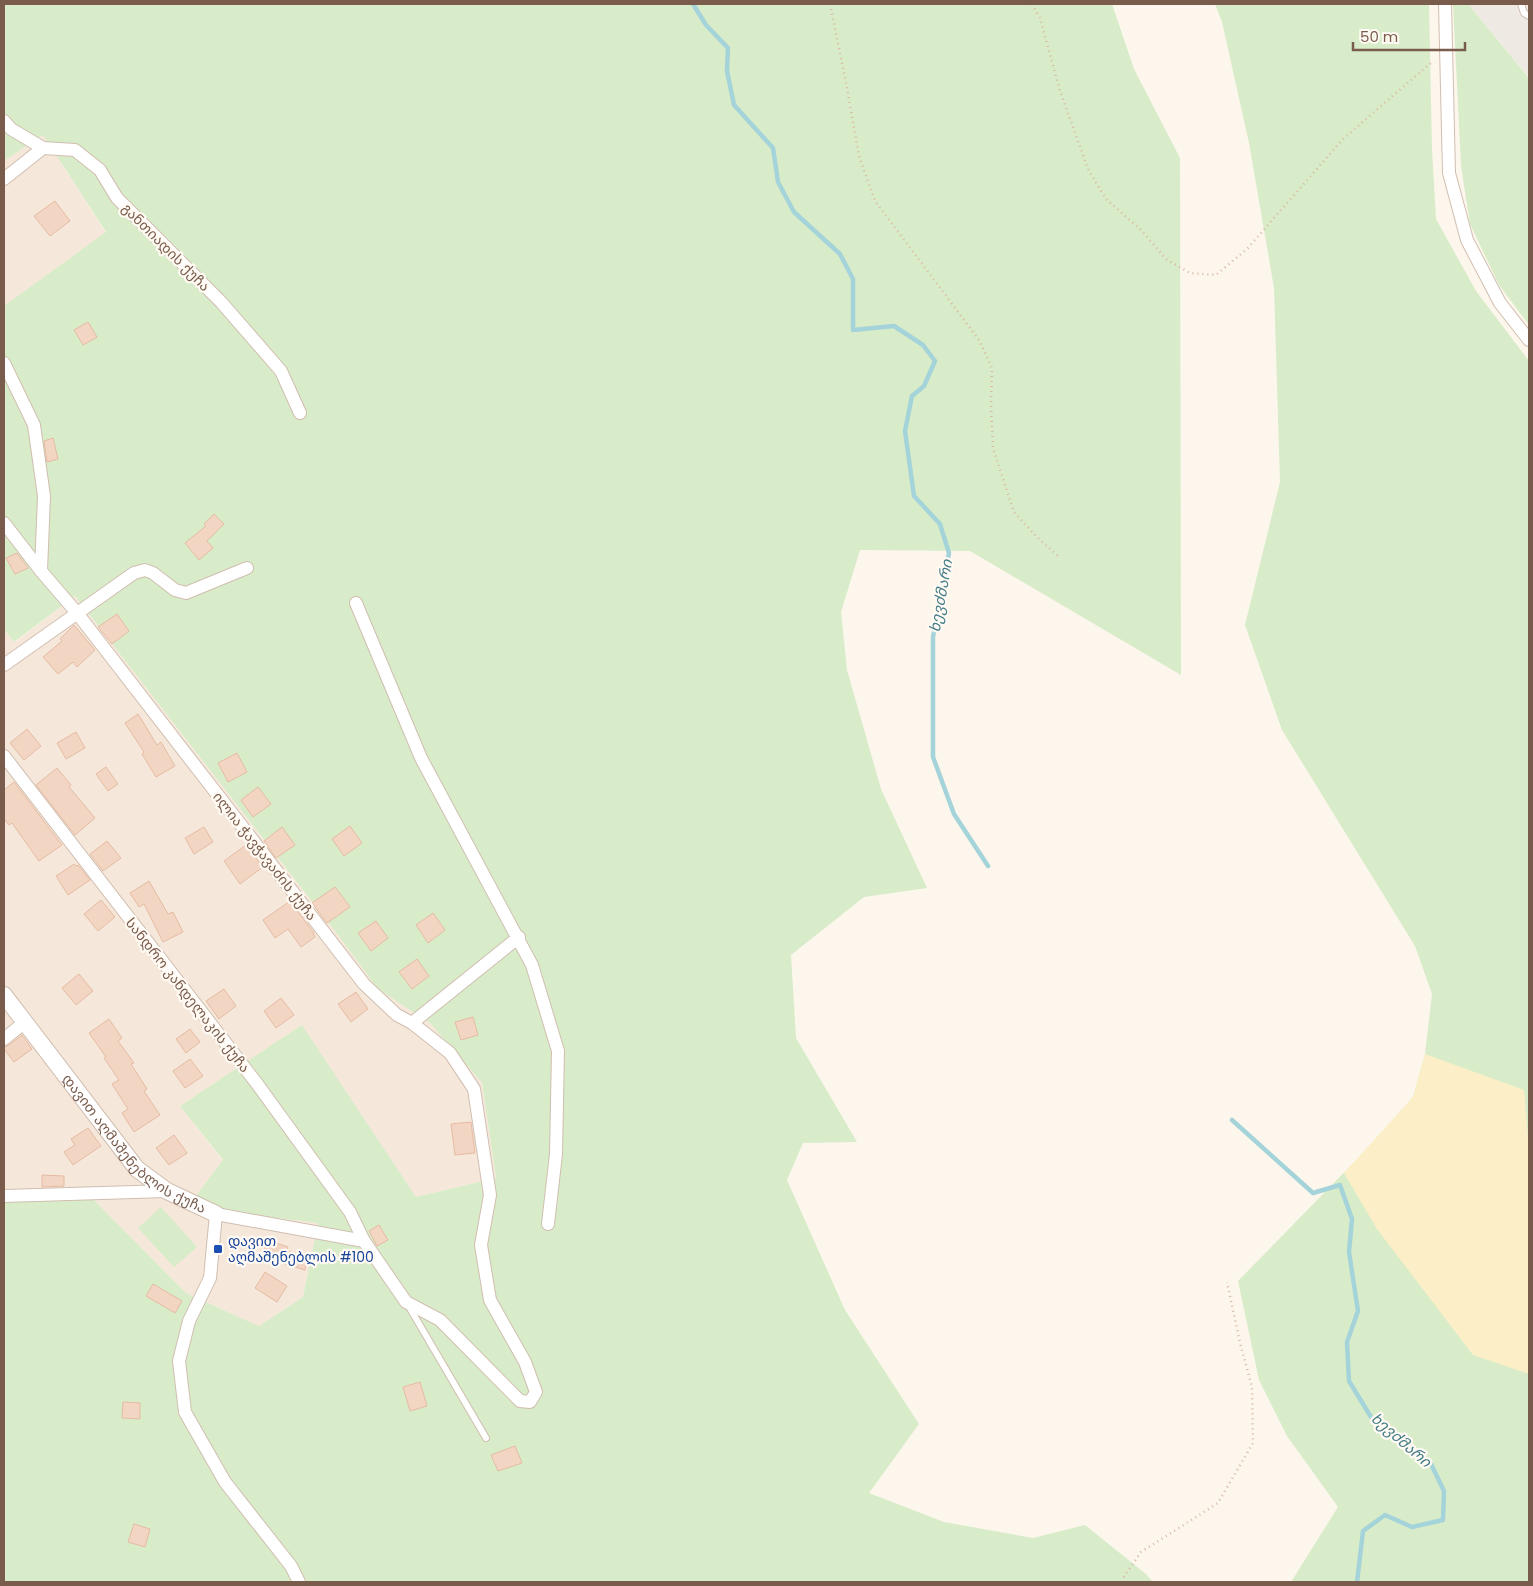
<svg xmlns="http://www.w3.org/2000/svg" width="1533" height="1586" viewBox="0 0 1533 1586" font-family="Poppins,'Noto Sans Georgian',sans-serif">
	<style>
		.residential { fill: #f5e8da }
		.industrial { fill: #efe9e4 }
		.green { fill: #d8ecc9 }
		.sand { fill: #fcefc7 }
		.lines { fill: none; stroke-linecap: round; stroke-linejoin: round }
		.stream { stroke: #a5d3da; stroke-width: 4.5 }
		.building { fill: #f3d5c3; stroke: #e6bba3 }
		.service-casing { stroke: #d1beb0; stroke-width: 8 }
		.minor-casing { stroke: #d1beb0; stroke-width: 14 }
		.tertiary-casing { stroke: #d1beb0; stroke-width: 18 }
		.path { stroke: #d9b8a5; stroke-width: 2.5; stroke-dasharray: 1 4; stroke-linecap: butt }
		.service { stroke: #fff; stroke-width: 6 }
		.minor { stroke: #fff; stroke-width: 12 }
		.tertiary { stroke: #fff; stroke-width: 16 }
		.transit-dot { fill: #1a4fb4; stroke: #fffaf3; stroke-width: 2 }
		.labels { text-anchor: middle; stroke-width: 4.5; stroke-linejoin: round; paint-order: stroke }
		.street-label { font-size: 14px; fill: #7a5c4d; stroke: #fffaf3 }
		.transit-label { font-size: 14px; fill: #164399; stroke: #fffaf3; text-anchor: start }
		.water-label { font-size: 15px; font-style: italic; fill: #437c86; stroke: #fffaf3 }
	</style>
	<rect width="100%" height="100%" fill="#fdf6ec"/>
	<g class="residential">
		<polygon points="43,135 106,233 4,306 4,161"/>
		<polygon points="75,596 338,935 378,989 431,1024 482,1083 496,1178 416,1197 302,1026 180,1106 223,1161 195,1197 220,1211 318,1223 303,1297 259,1326 186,1293 89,1195 4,1201 4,629 15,642"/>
	</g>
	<polygon class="industrial" points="1468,4 1529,4 1529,77"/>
	<g class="green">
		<polygon points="4,4 1112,4 1134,69 1180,158 1181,675 970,551 860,550 841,612 847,670 881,789 927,888 864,897 791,955 796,1038 857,1142 803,1143 787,1180 845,1310 919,1424 869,1493 944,1522 1033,1538 1085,1525 1146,1574 1153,1582 4,1582 4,1201 89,1195 186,1293 259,1326 303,1297 318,1223 220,1211 195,1197 223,1160 180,1106 302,1025 416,1197 496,1178 482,1083 431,1024 378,989 338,935 75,596 14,642 4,629 4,306 106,232 43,135 4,161"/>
		<polygon points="1215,4 1429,4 1432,149 1436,219 1476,291 1529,361 1529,1582 1291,1582 1338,1507 1287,1436 1259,1380 1238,1281 1367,1149 1413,1097 1425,1054 1432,994 1415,946 1282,730 1245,625 1280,482 1274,288 1249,143 1222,22"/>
		<polygon points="1453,4 1468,4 1529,78 1529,325 1499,285 1470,224 1461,166"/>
		<polygon points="161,1207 197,1247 174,1267 138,1228"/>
	</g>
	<polygon class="sand" points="1425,1054 1524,1090 1529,1149 1529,1374 1473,1355 1377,1229 1344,1173 1413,1097"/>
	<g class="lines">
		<g class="stream">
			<polyline points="693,4 706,25 728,48 727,71 734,105 773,148 778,182 794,212 840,254 853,279 853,330 894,326 923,345 935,361 924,386 912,396 905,431 914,496 940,524 949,553 933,637 933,757 954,814 988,866"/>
			<polyline points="1232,1120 1313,1193 1340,1185 1352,1219 1349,1252 1358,1311 1347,1342 1349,1381 1371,1417 1431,1464 1444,1491 1443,1520 1412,1527 1385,1515 1363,1531 1357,1582"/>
		</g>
	</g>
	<g class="building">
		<polygon points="55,201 70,221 50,236 34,216"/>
		<polygon points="88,322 97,337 83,345 74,330"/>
		<polygon points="53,438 58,459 47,462 44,441"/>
		<polygon points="214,514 224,524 207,541 213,548 199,560 185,543 206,526 204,524"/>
		<polygon points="17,553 28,568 15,574 6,558"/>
		<polygon points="117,614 129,631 112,644 98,627"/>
		<polygon points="74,625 95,650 77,667 73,662 58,674 43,657 62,641 60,639"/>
		<polygon points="138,714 157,745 161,742 175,766 156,777 142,754 144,752 125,723"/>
		<polygon points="27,729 41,746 24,760 10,743"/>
		<polygon points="76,732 85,748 66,759 57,743"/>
		<polygon points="237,753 247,772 228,782 218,763"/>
		<polygon points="106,767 118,784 108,791 96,774"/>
		<polygon points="57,768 71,785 69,787 95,818 75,835 36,785"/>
		<polygon points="14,782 62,845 39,861 12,823 9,825 4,819 4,790"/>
		<polygon points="258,787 271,804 253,817 241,800"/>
		<polygon points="350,826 362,843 344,856 332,839"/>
		<polygon points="204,827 213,842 194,854 185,838"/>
		<polygon points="282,827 295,845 276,858 264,841"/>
		<polygon points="107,841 121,858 103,871 90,854"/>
		<polygon points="246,845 263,867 240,884 224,861"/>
		<polygon points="74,864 76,866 78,865 90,880 68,895 56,876"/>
		<polygon points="149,881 168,914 173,912 183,932 163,942 144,904 139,907 130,893"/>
		<polygon points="335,887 350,907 327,923 312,903"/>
		<polygon points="101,900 115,917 98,931 84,914"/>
		<polygon points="290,901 314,933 313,933 315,937 301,947 288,929 275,938 263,920"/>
		<polygon points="433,913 445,930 428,943 416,925"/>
		<polygon points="376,921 388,938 371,951 358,933"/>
		<polygon points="417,959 429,976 412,989 399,972"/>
		<polygon points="79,974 93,991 76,1005 62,988"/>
		<polygon points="224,989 236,1006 219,1019 206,1001"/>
		<polygon points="356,992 368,1009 351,1022 338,1004"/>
		<polygon points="281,998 294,1015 276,1028 264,1011"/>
		<polygon points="473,1017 478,1035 461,1040 455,1022"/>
		<polygon points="109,1019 122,1038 118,1041 134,1063 131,1064 147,1089 144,1091 160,1115 134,1132 122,1113 128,1109 112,1084 119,1080 104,1058 106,1057 89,1033"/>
		<polygon points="190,1029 200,1042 186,1053 176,1039"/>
		<polygon points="22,1035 32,1049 14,1062 4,1049 4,1047 9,1045"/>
		<polygon points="190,1059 203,1076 185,1088 173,1071"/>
		<polygon points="471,1122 475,1153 455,1155 451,1124"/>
		<polygon points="88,1128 101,1146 73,1165 64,1152 75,1145 71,1139"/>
		<polygon points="174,1135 187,1153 169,1165 156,1148"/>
		<polygon points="42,1175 64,1176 64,1186 42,1187"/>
		<polygon points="379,1225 388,1240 377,1246 369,1231"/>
		<polygon points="267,1240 288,1247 287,1251 308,1257 305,1270 262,1257"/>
		<polygon points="265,1272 287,1286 277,1302 255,1288"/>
		<polygon points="153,1284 182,1301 175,1313 146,1296"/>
		<polygon points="420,1382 427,1406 410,1411 403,1387"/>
		<polygon points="123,1402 140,1403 140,1419 122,1418"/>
		<polygon points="515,1446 522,1463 498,1471 491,1455"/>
		<polygon points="134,1524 150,1529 145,1547 128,1542"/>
	</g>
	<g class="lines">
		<g class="service-casing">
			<g id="service">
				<polyline points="1521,4 1524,13 1529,16"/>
				<polyline points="408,1305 486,1438"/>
			</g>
		</g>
		<g class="minor-casing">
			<g id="minor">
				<polyline points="1445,4 1449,173 1467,240 1500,303 1529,340"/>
				<polyline points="4,121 11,129 43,148 75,150 100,170 117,198 221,302 281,371 300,413"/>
				<polyline points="4,179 43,148"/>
				<polyline points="4,363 34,425 44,496 41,571"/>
				<polyline points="4,523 41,571 77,613 364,984 397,1015 412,1023 450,1053 474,1089 490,1195 481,1245 490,1300 525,1362 536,1392 530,1402 520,1401 440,1320 406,1302 364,1241 350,1212 258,1085 4,756"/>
				<polyline points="356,603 421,758 532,965 558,1051 556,1154 548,1224"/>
				<polyline points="4,665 134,573 145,570 153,573 175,590 186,593 247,568"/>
				<polyline points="412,1023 519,937"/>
				<polyline points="4,1039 25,1022"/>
				<polyline points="4,1196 167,1191"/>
				<polyline points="299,1582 291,1566 225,1482 185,1412 179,1361 189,1321 210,1278 216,1214 364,1241"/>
			</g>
		</g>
		<g class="tertiary-casing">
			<g id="tertiary">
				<path id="s1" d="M4,995L137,1169L167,1191L216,1214"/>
			</g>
		</g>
		<g class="path">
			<polyline points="830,4 846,83 859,156 875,201 979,340 992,368 991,405 993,448 1014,512 1037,537 1058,556"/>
			<polyline points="1032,4 1040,18 1060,91 1088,169 1106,199 1141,230 1167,260 1190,273 1216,275 1247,249 1343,139 1433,61"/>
			<polyline points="1123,1582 1123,1578 1141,1552 1218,1503 1253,1443 1252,1387 1240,1343 1227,1282"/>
		</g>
		<use href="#service" class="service"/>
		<use href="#minor" class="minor"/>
		<use href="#tertiary" class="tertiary"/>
	</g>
	<rect class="transit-dot" x="213" y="1244" width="10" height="10" rx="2.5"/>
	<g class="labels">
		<g class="street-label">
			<text transform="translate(166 247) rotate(45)" y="5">განთიადის ქუჩა</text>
			<text transform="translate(265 856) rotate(52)" y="5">ილია ჭავჭავაძის ქუჩა</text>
			<text transform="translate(188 995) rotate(52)" y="5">სანდრო კანდელაკის ქუჩა</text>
			<text dy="5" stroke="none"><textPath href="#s1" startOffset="200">დავით აღმაშენებლის ქუჩა</textPath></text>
		</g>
		<g class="transit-label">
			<text x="228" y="1246">დავით<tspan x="228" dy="16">აღმაშენებლის #100</tspan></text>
		</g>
		<g class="water-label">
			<text transform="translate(941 596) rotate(-80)" y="5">ხევძმარი</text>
			<text transform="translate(1401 1440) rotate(41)" y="5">ხევძმარი</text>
		</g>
	</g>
	<rect width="1533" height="1586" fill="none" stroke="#7a5c4d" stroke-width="10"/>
	<path d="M1353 42v8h112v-8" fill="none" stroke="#7a5c4d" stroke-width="2.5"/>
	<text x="1360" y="42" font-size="15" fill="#7a5c4d" stroke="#fffaf3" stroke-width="4" paint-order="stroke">50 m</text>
</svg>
